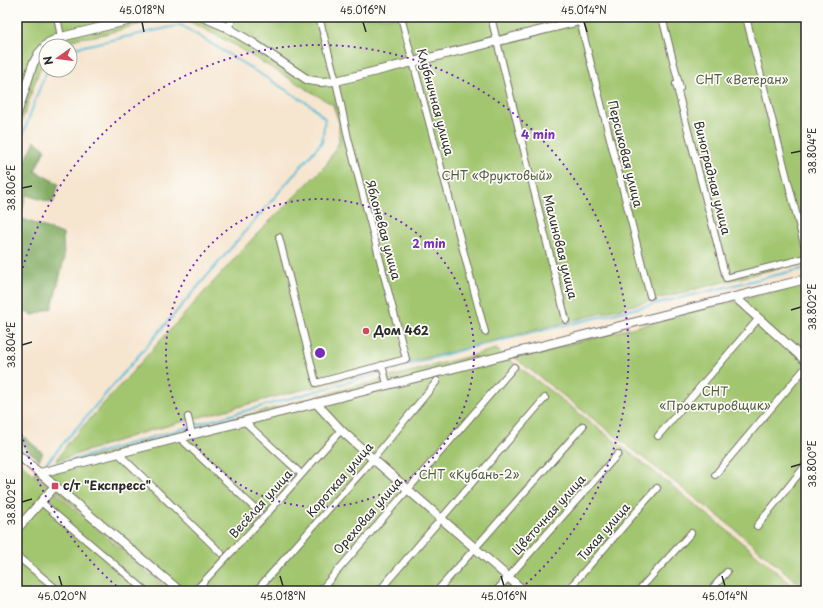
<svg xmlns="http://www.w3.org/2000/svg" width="823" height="608" viewBox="0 0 823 608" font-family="'Playpen Sans',sans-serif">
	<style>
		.green { fill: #a2c670; stroke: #66784e }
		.forest { fill: #81ab62; stroke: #566b46 }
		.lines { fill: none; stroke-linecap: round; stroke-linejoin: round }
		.stream { stroke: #5bbdd9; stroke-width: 2 }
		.minor-casing { stroke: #726c64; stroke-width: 8 }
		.tertiary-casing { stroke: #726c64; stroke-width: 10 }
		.minor { stroke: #fff; stroke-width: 6 }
		.tertiary { stroke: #fff; stroke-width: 8 }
		.ticks { fill: none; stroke: #2b2b2b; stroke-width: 1.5 }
		.ring { fill: none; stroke: #7b2cbf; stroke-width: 2; stroke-dasharray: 2 4 }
		.poi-dot { fill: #d1495b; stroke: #fdfcf7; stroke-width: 1.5 }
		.labels { text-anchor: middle; stroke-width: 3.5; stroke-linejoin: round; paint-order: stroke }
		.park-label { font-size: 12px; fill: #4f5a40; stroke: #fdfcf7 }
		.street-label { font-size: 12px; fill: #2b2b2b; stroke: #fdfcf7 }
		.poi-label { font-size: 12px; font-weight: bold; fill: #2b2b2b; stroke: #fdfcf7; text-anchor: start }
		.centre { fill: #7b2cbf; stroke: #fdfcf7; stroke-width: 2 }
		.ring-label { font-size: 12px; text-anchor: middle; font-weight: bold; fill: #7b2cbf; stroke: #fdfcf7; stroke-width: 3.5; stroke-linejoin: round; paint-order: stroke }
		.neatline { fill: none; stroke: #2b2b2b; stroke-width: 1.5 }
		.ticks-label { font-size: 10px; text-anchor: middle; fill: #2b2b2b }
	</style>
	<rect width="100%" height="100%" fill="#fdfcf7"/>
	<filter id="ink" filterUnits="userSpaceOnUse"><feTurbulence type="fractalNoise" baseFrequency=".025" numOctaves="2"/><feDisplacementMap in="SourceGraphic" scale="8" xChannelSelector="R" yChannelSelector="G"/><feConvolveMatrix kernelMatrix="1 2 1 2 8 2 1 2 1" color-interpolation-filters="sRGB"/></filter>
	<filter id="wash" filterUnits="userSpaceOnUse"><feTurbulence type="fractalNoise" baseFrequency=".012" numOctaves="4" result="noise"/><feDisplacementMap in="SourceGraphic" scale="16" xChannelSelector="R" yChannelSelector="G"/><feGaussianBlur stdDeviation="0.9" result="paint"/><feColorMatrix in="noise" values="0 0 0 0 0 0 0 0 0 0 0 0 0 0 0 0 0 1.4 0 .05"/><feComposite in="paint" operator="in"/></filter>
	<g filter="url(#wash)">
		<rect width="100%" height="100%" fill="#f6e5cf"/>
		<g class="green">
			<path d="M17,17H179L151,21L97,36L78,38L58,46H46C46,59 39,70 35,82C29,98 26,115 17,130Z"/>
			<polygon points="181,17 806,17 806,261 282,395 141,433 56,461 69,442 254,237 326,165 339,142 339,123 333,105 229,42"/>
			<polygon points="806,283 806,590 731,526 515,358"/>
			<path d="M496,349C598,428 701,506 799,591H174L34,472Z"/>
			<polygon points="17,460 170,591 17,591"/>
		</g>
		<g class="forest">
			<polygon points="35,141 45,149 35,171 59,184 53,203 26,195 20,218 63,234 64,260 52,308 34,315 17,310 17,177"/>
			<polygon points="17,431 43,453 39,460 17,441"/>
		</g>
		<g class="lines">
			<g class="stream">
				<path d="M17,146C31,122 34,94 48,70"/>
				<polyline points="17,446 43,468 469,348 806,268"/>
				<polyline points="43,467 322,142 325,119 312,106 181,25 70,49"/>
			</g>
		</g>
	</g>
	<g filter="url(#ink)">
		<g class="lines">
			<g class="minor-casing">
				<g id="minor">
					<polyline points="57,17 61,37"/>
					<polyline points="401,17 485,332"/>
					<polyline points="491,17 566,320"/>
					<polyline points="579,17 650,296"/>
					<polyline points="662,17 680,88"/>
					<polyline points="746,17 806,252"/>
					<polyline points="226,27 231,23 233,17"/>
					<polyline points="676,84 726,278 806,258"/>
					<polyline points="279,237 316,383 406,359 348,138 336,81 319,17"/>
					<polyline points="382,365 387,384"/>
					<polyline points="188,417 192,434"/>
					<polyline points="244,421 298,471"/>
					<polyline points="658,436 759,318"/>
					<polyline points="179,437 259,512"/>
					<polyline points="117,452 221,553"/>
					<polyline points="715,475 806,367"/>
					<polyline points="41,502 146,591"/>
					<polyline points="757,526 806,465"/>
					<polyline points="17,556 59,591"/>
					<polyline points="195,591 264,517 341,430"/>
					<polyline points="256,591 373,459 437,381"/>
					<polyline points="320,591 514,367"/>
					<polyline points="379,591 545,398"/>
					<polyline points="437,591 583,426"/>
					<polyline points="496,591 618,454"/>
					<polyline points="567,591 657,488"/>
					<polyline points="638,591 691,533"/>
					<polyline points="710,591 727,572"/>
				</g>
			</g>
			<g class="tertiary-casing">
				<g id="tertiary">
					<polyline points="203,17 226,27 253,43 308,80 321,82 336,81 595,17"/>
					<polyline points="17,114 33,64 39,53 48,43 61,37 143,17"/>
					<polyline points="735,297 806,361"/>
					<polyline points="316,403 341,430 373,459 524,591"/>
					<polyline points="17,454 180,591"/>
					<polyline points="40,473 806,279"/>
					<polyline points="17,529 55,486"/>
				</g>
			</g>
			<use href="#minor" class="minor"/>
			<use href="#tertiary" class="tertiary"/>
		</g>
	</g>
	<path class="ticks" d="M142,22L144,32M363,22L366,32M584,22L587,32M791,153L801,151M22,188L32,186M791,310L801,307M22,345L32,342M791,467L801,464M22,502L32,499M59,576L62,586M280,576L283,586M501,576L504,586M722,576L725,586"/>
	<g class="ring">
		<circle cx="320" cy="353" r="154"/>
		<path d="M121 590A309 309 0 0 1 17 415M17 291A309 309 0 1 1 519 590"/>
	</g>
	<g class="poi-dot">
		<circle cx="366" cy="331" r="4"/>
		<rect x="51" y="482" width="8" height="8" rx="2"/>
	</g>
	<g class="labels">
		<g class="park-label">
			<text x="742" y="84">СНТ «Ветеран»</text>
			<text x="497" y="180">СНТ «Фруктовый»</text>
			<text x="715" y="396">СНТ<tspan x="715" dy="14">«Проектировщик»</tspan></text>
			<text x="469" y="479">СНТ «Кубань-2»</text>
		</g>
		<g class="street-label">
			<text transform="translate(435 102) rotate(75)" y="4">Клубничная улица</text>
			<text transform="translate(625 154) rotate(76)" y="4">Персиковая улица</text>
			<text transform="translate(712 178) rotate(76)" y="4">Виноградная улица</text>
			<text transform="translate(383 230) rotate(75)" y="4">Яблоневая улица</text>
			<text transform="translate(560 247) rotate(76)" y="4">Малиновая улица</text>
			<text transform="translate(340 480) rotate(-49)" y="4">Короткая улица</text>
			<text transform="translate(261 504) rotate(-48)" y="4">Весёлая улица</text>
			<text transform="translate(549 515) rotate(-48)" y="4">Цветочная улица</text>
			<text transform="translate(368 516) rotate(-49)" y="4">Ореховая улица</text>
			<text transform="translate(604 532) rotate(-49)" y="4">Тихая улица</text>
		</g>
		<g class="poi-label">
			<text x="374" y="335">Дом 462</text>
			<text x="63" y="490">с/т "Експресс"</text>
		</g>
	</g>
	<circle cx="320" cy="353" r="6" class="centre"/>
	<g class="ring-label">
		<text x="538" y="139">4 min</text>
		<text x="429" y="248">2 min</text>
	</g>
	<rect width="823" height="608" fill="none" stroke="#fdfcf7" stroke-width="44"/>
	<g transform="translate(58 58) rotate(256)"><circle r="19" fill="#fdfcf7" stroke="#a9a8a5"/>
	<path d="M0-3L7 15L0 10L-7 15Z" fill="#d1495b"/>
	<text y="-6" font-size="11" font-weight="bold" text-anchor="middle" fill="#2b2b2b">N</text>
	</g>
	<rect x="22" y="22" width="779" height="564" class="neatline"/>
	<g class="ticks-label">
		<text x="142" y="14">45.018°N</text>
		<text x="363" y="14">45.016°N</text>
		<text x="584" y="14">45.014°N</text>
		<text transform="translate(812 151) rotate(-90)" y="4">38.804°E</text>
		<text transform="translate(11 188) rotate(-90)" y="4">38.806°E</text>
		<text transform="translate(812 307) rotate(-90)" y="4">38.802°E</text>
		<text transform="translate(11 345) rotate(-90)" y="4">38.804°E</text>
		<text transform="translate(812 464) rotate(-90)" y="4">38.800°E</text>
		<text transform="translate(11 502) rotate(-90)" y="4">38.802°E</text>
		<text x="62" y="600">45.020°N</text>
		<text x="283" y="600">45.018°N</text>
		<text x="504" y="600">45.016°N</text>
		<text x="725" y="600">45.014°N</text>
	</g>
</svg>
